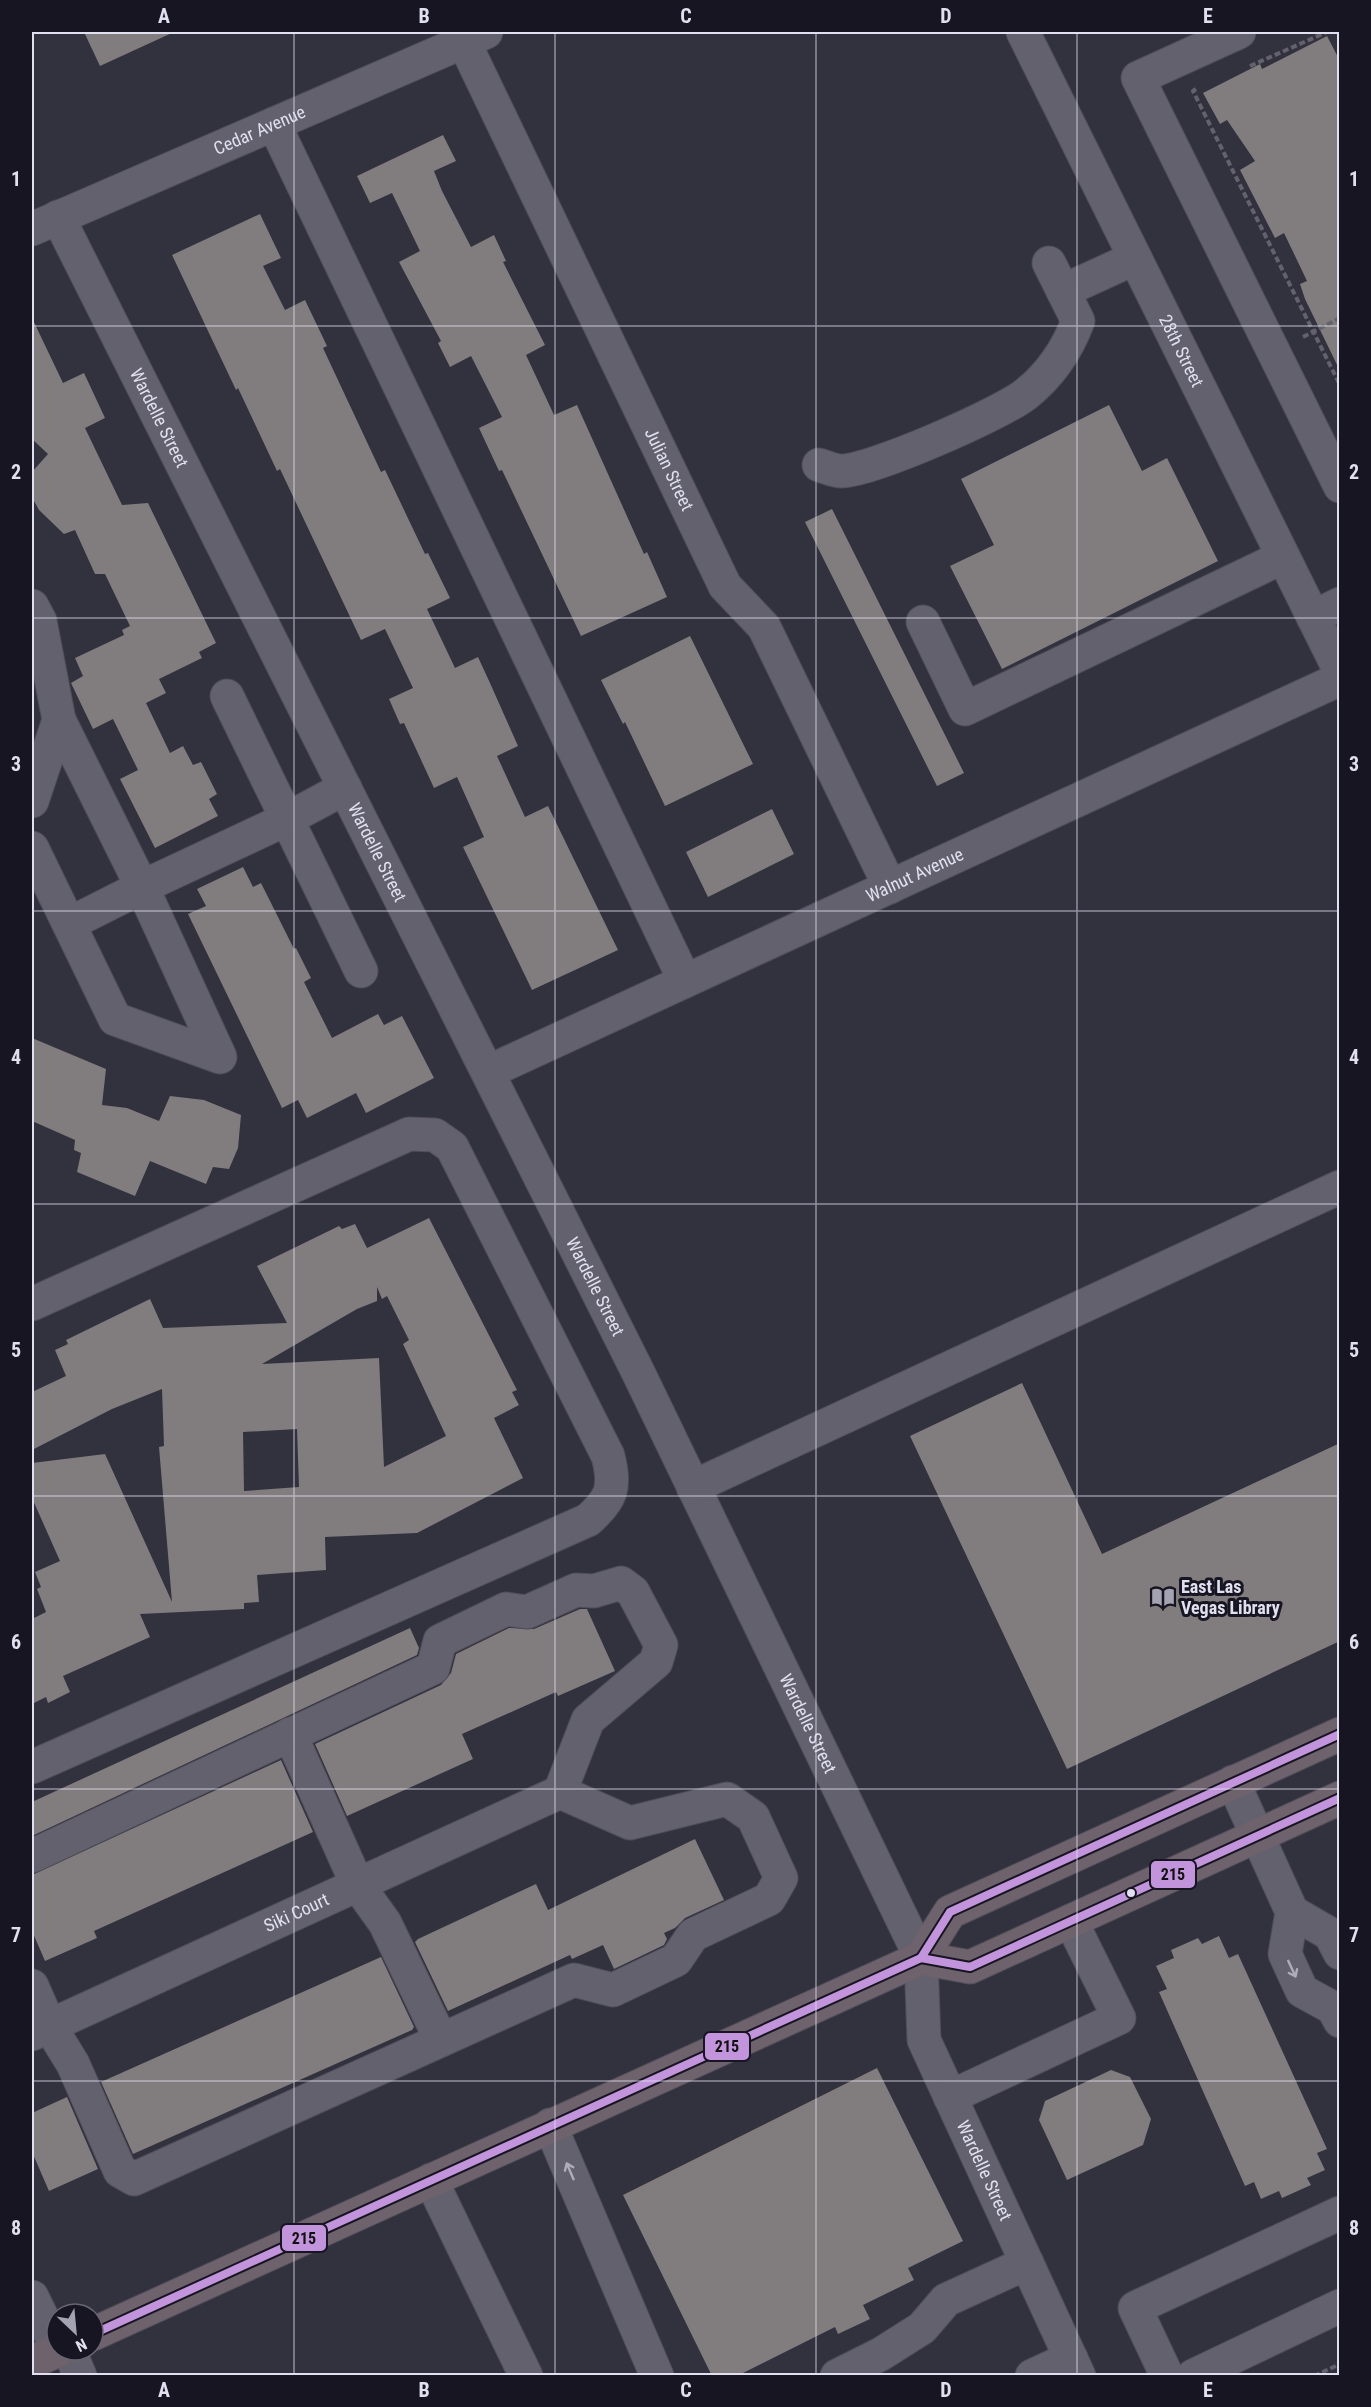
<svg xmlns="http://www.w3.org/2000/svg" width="1371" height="2407" viewBox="0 0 1371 2407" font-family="'Roboto Condensed',sans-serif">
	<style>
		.building { fill: #817c7d; fill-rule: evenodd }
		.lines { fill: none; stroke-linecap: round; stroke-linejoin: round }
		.minor-casing { stroke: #4f4d59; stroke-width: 35 }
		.major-casing { stroke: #4f4d59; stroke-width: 35 }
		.path { stroke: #62616c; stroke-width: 4; stroke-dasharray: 6 3; stroke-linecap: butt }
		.minor { stroke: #62616d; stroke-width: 33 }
		.major { stroke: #6e626d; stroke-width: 33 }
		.bus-1-casing { stroke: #171521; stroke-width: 12 }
		.bus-1 { stroke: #c294dc; stroke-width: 8 }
		.oneway { stroke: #aeadbc }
		.grid { fill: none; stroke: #e1e0f0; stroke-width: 1.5; stroke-opacity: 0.55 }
		.bus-dot { fill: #e1e0f0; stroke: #171521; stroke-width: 2 }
		.labels { text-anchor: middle; stroke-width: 6; stroke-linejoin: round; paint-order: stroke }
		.street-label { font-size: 18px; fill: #e1e0f0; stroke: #171521 }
		.poi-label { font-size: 18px; font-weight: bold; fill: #e1e0f0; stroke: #171521; text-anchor: start }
		.line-badge { stroke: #171521; stroke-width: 2 }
		.pale-badge-label { font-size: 16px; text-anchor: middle; font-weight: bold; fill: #111 }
		.neatline { fill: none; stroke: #e1e0f0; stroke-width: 2 }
		.grid-label { font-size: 20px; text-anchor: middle; font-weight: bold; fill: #e1e0f0 }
	</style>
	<rect width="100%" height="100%" fill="#32313e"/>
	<g class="building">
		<polygon points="84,32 174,32 100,66"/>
		<polygon points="1327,36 1340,61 1340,371 1305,299 1300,284 1307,281 1284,233 1275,238 1240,170 1255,161 1227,120 1220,124 1203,93 1260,64 1262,69"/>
		<polygon points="443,135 456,161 434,171 442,191 471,247 494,235 506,261 503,262 545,345 526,355 554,415 577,405 644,554 647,552 667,597 581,636 502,470 499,471 479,428 502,417 471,356 450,367 438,343 441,341 399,262 420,251 392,193 370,203 357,176"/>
		<polygon points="260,214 281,258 263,266 285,310 305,300 327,346 323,348 381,472 385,470 425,554 428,553 450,598 427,609 455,668 478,657 490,683 518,746 497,756 525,817 548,806 618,950 532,990 463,847 484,837 457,777 434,788 404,723 400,724 389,699 413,688 385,629 361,640 280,469 277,471 238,388 236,390 172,255"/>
		<polygon points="32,318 63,383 84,373 105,418 85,428 122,505 148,503 216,643 199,652 202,658 159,679 166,693 146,703 170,753 183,746 193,765 201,762 217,794 209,799 218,816 155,848 120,779 138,770 113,719 93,729 71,683 83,676 75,658 124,635 122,630 130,626 105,574 95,574 75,530 64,534 39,510 34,501 32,472 48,454 32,439"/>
		<polygon points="1109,405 1142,471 1167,458 1218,561 1002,669 950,566 994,545 961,479"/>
		<polygon points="832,509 964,773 937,786 805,522"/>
		<polygon points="690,636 753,764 665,806 625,722 623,724 601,680"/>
		<polygon points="772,809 794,854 708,897 686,852"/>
		<polygon points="243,867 253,887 261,883 294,949 296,948 311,978 304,982 332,1038 378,1014 384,1025 402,1016 434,1078 366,1113 356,1093 307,1118 298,1100 282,1108 188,914 206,906 197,889"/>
		<polygon points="32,1038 106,1069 102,1105 127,1108 159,1121 170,1096 204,1100 241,1115 238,1148 229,1169 213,1167 206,1184 150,1161 135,1196 77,1172 81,1153 74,1150 75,1140 32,1121"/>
		<path d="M429,1218L517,1390L512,1392L519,1405L494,1418L523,1478L417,1533L325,1537L326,1570L257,1575L259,1602L244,1603V1609L140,1614L150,1637L63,1676L70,1692L48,1703L46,1697L32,1704V1619L46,1612L37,1589L41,1587L35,1572L60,1561L32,1498V1463L105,1454L172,1602L159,1447L164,1446L162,1389L112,1409L32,1450V1392L66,1376L55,1350L68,1344L66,1340L150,1299L163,1328L287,1323L257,1266L339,1226L342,1229L355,1224L367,1248ZM377,1287L382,1299L387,1296L409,1340L403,1344L446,1436L384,1467L379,1358L262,1364L357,1309L377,1301ZM297,1429L299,1487L244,1491L243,1432Z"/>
		<polygon points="1022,1383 1102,1554 1340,1443 1340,1641 1067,1769 910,1436"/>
		<polygon points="580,1609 587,1609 615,1671 558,1696 556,1692 462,1734 473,1759 347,1816 315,1744 441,1685 451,1673 456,1654 509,1628 534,1629"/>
		<polygon points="410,1628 419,1648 417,1655 32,1836 32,1802"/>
		<polygon points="281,1760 313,1832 94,1931 97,1938 45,1961 32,1931 32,1875"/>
		<polygon points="695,1839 724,1900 685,1918 675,1928 664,1933 667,1939 664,1945 614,1969 603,1945 572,1959 570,1955 448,2011 415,1942 418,1939 536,1884 548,1910"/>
		<polygon points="1219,1936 1229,1958 1238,1954 1327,2149 1317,2153 1325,2170 1307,2178 1311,2185 1282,2198 1279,2191 1261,2199 1254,2182 1245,2186 1159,1992 1167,1989 1156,1966 1174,1958 1171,1950 1198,1938 1202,1944"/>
		<polygon points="381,1957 414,2027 412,2030 133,2154 101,2082"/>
		<polygon points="877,2068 963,2241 908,2268 914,2280 863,2305 870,2319 838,2334 835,2327 737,2376 712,2376 623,2195"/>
		<polygon points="1111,2070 1130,2077 1151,2119 1143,2145 1067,2180 1039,2120 1045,2101"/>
		<polygon points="67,2097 98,2169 49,2191 32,2152 32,2113"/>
	</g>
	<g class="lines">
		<g class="minor-casing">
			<g id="minor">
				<path id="s1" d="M1023,32L1340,671"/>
				<polyline points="1239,32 1138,78 1340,486"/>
				<path id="s2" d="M464,42L725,586L764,627L890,887"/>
				<polyline points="274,124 685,981"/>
				<path id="s3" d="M58,217L638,1372L921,1958L924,2040L1079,2376"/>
				<path id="s4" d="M32,229L486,32"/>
				<polyline points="1063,291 1135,258"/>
				<path d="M819,465C826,467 834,471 841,471C871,471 1001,414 1026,394C1050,375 1067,350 1078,321L1049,263"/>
				<polyline points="32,606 40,621 59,720"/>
				<polyline points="1313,617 1340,604"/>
				<polyline points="923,622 965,709 1283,557"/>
				<polyline points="227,696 361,971"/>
				<polyline points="32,801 59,720 142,887 69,924"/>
				<polyline points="32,848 115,1019 220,1057 142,887 287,819 345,788"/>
				<path id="s5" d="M488,1072L1340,679"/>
				<path d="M32,1304L409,1134L435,1135L452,1147L608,1456C616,1487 612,1499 588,1520L32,1767"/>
				<polyline points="693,1487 1340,1187"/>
				<polyline points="290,1734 357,1884 385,1923 441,2040"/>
				<polyline points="1233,1782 1292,1912 1285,1954 1302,1991 1333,2008 1340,2021"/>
				<polyline points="32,1856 433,1668 440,1641 506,1609 527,1612 576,1590 594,1591 621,1583 633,1592 661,1645 656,1662 588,1720 560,1792"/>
				<polyline points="1292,1912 1330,1934 1340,1953"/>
				<polyline points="32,1986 49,2025 73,2064 120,2171 134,2179 574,1980 613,1990 676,1960 693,1935 769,1899 781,1878 753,1817 727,1799 630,1823 560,1792"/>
				<path id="s6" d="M32,2034L560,1792"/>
				<polyline points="950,2097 1119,2018 1071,1921"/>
				<polyline points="550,2125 657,2376"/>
				<polyline points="431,2180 526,2376"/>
				<polyline points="32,2297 57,2348"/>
				<polyline points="69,2350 80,2376"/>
				<polyline points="837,2376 881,2354 922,2328 946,2300 1027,2263"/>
				<polyline points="1032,2376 1071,2358"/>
				<polyline points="1167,2376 1135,2308 1340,2213"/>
				<polyline points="1193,2376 1340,2306"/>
			</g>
		</g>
		<g class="major-casing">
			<g id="major">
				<polyline points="921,1958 970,1967 1340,1798"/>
				<polyline points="93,2334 921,1958 950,1912 1340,1734"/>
				<polyline points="32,2362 59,2350"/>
			</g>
		</g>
		<g class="path">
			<polyline points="1338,32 1340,34"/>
			<polyline points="1250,66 1327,32"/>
			<polyline points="1196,89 1193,91 1340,385"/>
			<polyline points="1303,337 1340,318"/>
			<polyline points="1314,2376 1340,2364"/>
		</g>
		<use href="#minor" class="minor"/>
		<use href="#major" class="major"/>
		<g class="bus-1-casing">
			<g id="bus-1">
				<polyline points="921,1958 970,1967 1340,1798"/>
				<polyline points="93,2334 921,1958 950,1912 1340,1734"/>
			</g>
		</g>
		<use href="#bus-1" class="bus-1"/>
	</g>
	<defs><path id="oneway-shaft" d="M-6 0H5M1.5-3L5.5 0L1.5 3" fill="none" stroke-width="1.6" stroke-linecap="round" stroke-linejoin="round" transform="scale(1.5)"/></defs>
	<g class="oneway">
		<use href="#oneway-shaft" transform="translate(1292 1969) rotate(65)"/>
		<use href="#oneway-shaft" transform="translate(570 2171) rotate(-113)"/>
	</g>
	<path class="grid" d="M294,32V2376M555,32V2376M816,32V2376M1077,32V2376M32,326H1340M32,618H1340M32,911H1340M32,1204H1340M32,1496H1340M32,1789H1340M32,2081H1340"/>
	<defs>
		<g id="library-bare" transform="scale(1.8)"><path d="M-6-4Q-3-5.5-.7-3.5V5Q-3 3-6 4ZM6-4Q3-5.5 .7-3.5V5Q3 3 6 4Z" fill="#a4a3b2" stroke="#171521" stroke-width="2.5" paint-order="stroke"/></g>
	</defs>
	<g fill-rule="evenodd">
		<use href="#library-bare" x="1163" y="1597"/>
	</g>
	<circle class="bus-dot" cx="1131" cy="1893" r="5"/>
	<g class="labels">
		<g class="street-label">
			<text dy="6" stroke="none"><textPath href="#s4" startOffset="248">Cedar Avenue</textPath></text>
			<text dy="6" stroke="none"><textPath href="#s1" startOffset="356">28th Street</textPath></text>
			<text dy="6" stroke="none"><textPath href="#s3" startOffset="225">Wardelle Street</textPath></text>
			<text dy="6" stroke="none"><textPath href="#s2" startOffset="474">Julian Street</textPath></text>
			<text dy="6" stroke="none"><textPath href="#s3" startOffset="711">Wardelle Street</textPath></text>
			<text dy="6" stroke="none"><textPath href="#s5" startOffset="470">Walnut Avenue</textPath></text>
			<text dy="6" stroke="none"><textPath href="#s3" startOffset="1197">Wardelle Street</textPath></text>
			<text dy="6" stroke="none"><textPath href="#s3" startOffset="1683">Wardelle Street</textPath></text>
			<text dy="6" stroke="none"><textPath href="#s6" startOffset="291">Siki Court</textPath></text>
			<text dy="6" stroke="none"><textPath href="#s3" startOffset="2169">Wardelle Street</textPath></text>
		</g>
		<g class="poi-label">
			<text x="1181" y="1593">East Las<tspan x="1181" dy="21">Vegas Library</tspan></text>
		</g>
	</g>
	<g class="line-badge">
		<rect x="1150" y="1860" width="46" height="29" rx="6" fill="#c294dc"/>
		<rect x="704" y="2032" width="46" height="29" rx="6" fill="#c294dc"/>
		<rect x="281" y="2224" width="46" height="28" rx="6" fill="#c294dc"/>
	</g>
	<g class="pale-badge-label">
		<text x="1173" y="1880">215</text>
		<text x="727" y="2052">215</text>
		<text x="304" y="2244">215</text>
	</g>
	<rect width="1371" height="2407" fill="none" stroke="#171521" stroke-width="66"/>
	<g transform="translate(75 2332) rotate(154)"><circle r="28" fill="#171521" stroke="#686674" stroke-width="1.5"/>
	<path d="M0-4.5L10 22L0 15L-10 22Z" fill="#a4a3b2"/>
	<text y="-9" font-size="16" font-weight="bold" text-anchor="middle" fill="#e1e0f0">N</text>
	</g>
	<rect x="33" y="33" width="1305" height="2341" class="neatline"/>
	<g class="grid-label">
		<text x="164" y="23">A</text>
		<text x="424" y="23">B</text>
		<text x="686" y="23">C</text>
		<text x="946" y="23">D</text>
		<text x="1208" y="23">E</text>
		<text x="16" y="186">1</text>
		<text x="1354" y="186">1</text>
		<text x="16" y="479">2</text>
		<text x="1354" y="479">2</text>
		<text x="16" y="771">3</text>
		<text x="1354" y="771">3</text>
		<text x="16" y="1064">4</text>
		<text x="1354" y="1064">4</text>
		<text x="16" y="1357">5</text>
		<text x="1354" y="1357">5</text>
		<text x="16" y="1649">6</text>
		<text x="1354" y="1649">6</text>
		<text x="16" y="1942">7</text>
		<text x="1354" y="1942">7</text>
		<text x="16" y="2235">8</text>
		<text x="1354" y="2235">8</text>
		<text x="164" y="2397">A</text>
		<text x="424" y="2397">B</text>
		<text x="686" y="2397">C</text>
		<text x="946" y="2397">D</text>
		<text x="1208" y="2397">E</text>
	</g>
</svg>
